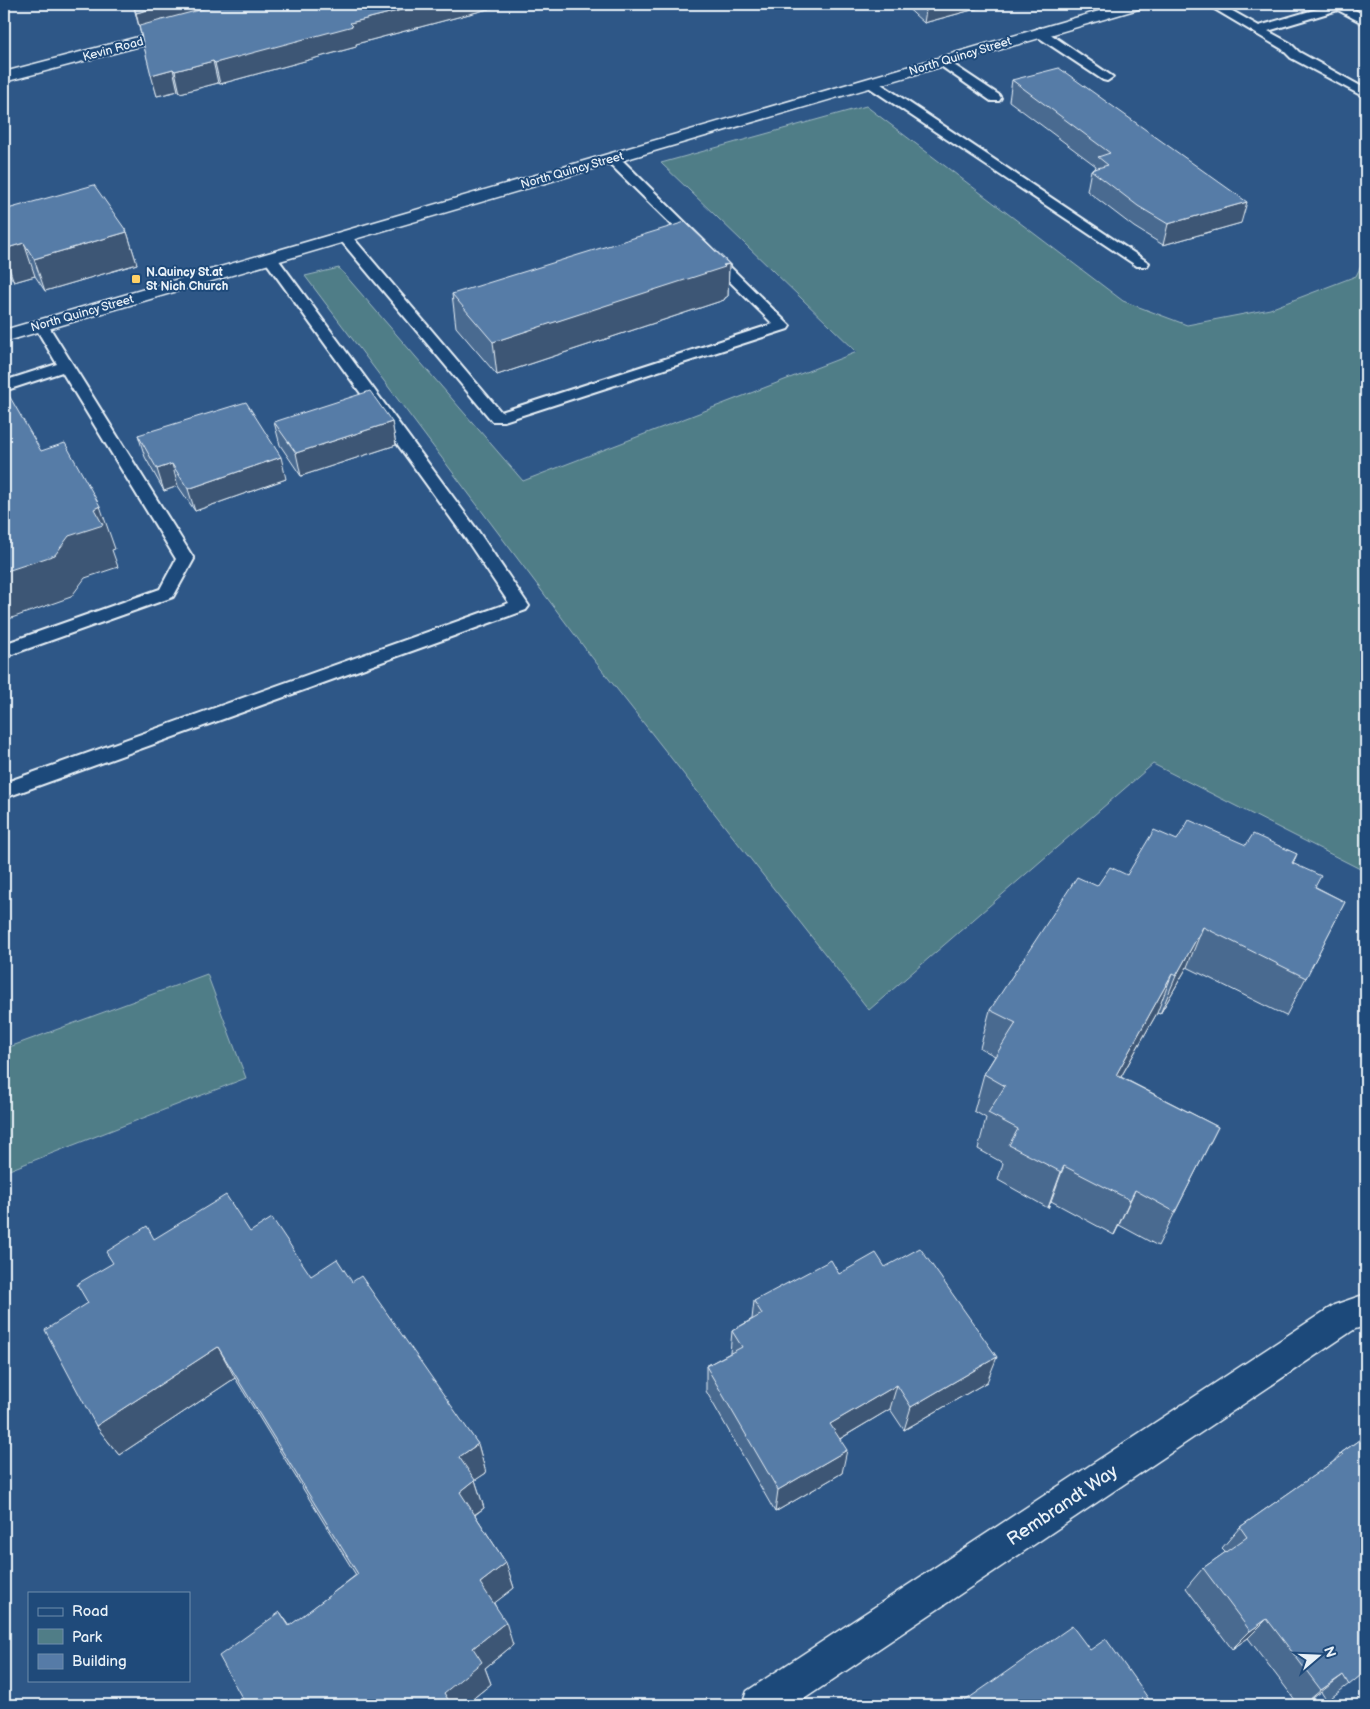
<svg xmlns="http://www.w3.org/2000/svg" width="1370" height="1709" viewBox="0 0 1370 1709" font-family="'Balsamiq Sans',sans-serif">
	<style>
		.green { fill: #507d87; stroke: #9cb7c0 }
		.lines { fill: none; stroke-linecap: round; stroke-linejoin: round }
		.lane-casing { stroke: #e8f1f8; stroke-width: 4 }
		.street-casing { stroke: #e8f1f8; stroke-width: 3 }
		.secondary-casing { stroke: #e8f1f8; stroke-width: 3 }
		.lane { fill: #1f4a7a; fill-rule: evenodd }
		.street { fill: #1f4a7a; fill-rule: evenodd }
		.secondary { fill: #1f4a7a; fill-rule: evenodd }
		.wall { fill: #4a6a90; stroke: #e8f1f8 }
		.shaded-wall { fill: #3c5675; stroke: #e8f1f8 }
		.building { fill: #567ba7; stroke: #e8f1f8 }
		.poi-dot { fill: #ffd166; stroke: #1f4a7a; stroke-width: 2 }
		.labels { text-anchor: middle; stroke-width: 4; stroke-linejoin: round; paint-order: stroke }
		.far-street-label { font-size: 12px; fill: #e8f1f8; stroke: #1f4a7a }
		.far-poi-label { font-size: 12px; font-weight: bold; fill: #e8f1f8; stroke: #1f4a7a; text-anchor: start }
		.near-street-label { font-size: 18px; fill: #e8f1f8; stroke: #1f4a7a }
	</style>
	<rect width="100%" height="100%" fill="#2e5787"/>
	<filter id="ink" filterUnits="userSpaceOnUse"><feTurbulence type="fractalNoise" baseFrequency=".02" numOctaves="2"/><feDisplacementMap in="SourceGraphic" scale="10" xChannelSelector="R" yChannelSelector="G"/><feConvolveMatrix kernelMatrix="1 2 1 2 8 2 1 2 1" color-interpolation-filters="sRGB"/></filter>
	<g filter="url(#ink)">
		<g class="green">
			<polygon points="866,106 1123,301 1187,325 1270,309 1356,276 1366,256 1366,872 1153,764 869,1010 587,651 305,276 339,268 523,481 857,352 661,163"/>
			<polygon points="207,974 246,1078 4,1172 4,1049"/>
		</g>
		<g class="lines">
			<g class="lane-casing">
				<g id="lane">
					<polygon points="1206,4 1220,4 1259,26 1334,4 1344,4 1366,16 1366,25 1338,10 1268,31 1290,43 1299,52 1366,89 1366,98 1291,58 1282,49"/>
					<polygon points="1039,28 1043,29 1113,77 1107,81 1103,80 1035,35 1033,32"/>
					<polygon points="942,57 999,95 1001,98 999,101 991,101 938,64 936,61"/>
					<polygon points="871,79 875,80 1149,263 1147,266 1137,266 867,86 865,83 867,80"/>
					<polygon points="612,154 617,155 790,326 788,329 504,421 492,421 337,236 344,232 349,233 501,412 773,324 607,161 605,158"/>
					<polygon points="270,254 275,255 478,531 529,606 526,610 4,798 4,783 509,603 466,539 263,258 265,255"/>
					<polygon points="41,321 46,322 48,325 194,559 173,597 4,657 4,644 160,589 176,559 62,372 4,391 4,381 57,364 34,325 36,322"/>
				</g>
			</g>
			<g class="street-casing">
				<g id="street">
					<polygon points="180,26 186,28 188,31 186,34 4,82 4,72"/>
					<polygon points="1366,1294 1366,1326 1355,1329 795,1705 742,1705 747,1691 1334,1305"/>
				</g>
			</g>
			<g class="secondary-casing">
				<polygon id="secondary" points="1123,4 1147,4 1145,7 4,342 4,330"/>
			</g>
			<use href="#lane" class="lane"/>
			<use href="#street" class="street"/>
			<use href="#secondary" class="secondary"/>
		</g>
		<g class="wall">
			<polygon points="133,4 507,4 356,44 356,47 220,84 218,83 180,93 178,91 157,96"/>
			<polygon points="903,4 994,4 924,23"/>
			<polygon points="1012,80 1241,223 1163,245 1134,227 1087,191 1091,170 1095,169 1096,166 1009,101"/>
			<polygon points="4,210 127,232 137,264 45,291 35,276 14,282 4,266"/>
			<polygon points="729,264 728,296 725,298 724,300 497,375 456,327 452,294"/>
			<polygon points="274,422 392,422 396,445 301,476 280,445"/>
			<polygon points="138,435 286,479 195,511 178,486 164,491 145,457"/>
			<polygon points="1177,840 1246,845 1297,854 1293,864 1316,887 1345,902 1286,1016 1187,967 1160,1014 1157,1013 1121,1077 1218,1127 1158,1246 1119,1225 1114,1235 1051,1201 1048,1208 998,1180 1003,1163 978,1149 986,1118 974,1111 984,1074 995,1056 980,1048 990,1010 1097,886 1127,875"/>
			<polygon points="250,1232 311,1276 352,1282 478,1444 486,1473 475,1480 484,1508 475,1515 506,1563 514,1588 494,1603 513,1645 485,1668 491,1684 465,1705 246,1705 280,1612 290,1626 356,1575 235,1378 119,1455 96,1426 88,1303 154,1239"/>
			<polygon points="885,1267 987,1382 904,1430 890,1409 840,1439 842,1473 775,1512 706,1391 706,1366 730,1353 732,1331 752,1319 754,1301 839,1274"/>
			<polygon points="1366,1435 1366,1671 1327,1701 1321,1692 1303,1705 1299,1705 1248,1638 1232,1649 1186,1588 1203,1568 1226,1552 1222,1548 1240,1527 1332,1463 1341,1453"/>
		</g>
		<g class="shaded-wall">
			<polygon points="171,4 256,4 141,34 136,13"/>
			<polygon points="425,4 507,4 356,44 356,47 220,84 215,63 350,23"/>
			<polygon points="927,4 994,4 924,23"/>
			<polygon points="213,61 218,83 180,93 175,71"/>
			<polygon points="173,69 178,91 157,96 151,75"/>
			<polygon points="1247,202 1241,223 1163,245 1168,224"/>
			<polygon points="127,232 137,264 45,291 34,259"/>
			<polygon points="24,243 35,276 14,282 4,254 4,249"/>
			<polygon points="729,264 728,296 725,298 724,300 497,375 493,342"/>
			<polygon points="392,422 396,445 301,476 296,453"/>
			<polygon points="281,457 286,479 195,511 188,489"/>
			<polygon points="172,464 178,486 164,491 157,469"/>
			<polygon points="100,506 115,549 112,550 118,567 85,578 71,597 6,620 4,614 4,572 69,536 94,509"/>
			<polygon points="1203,927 1187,967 1160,1014 1176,976"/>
			<polygon points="1172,974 1157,1013 1101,1112 1116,1075"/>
			<polygon points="1064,1166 1051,1201 1048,1208 1061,1172"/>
			<polygon points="1135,1190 1119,1225 1114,1235 1130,1200"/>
			<polygon points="218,1347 235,1378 119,1455 96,1426"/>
			<polygon points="997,1357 987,1382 904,1430 911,1407"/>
			<polygon points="897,1385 890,1409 826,1447 830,1424"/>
			<polygon points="478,1444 486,1473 468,1485 459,1457"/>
			<polygon points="847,1450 842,1473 775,1512 778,1490"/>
			<polygon points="475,1480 484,1508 468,1519 460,1492"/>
			<polygon points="506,1563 514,1588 488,1608 480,1583"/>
			<polygon points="1267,1619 1248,1638 1232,1649 1250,1631"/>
			<polygon points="506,1622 513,1645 485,1668 491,1684 465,1705 450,1705 444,1693 473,1648"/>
			<polygon points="1343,1675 1321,1692 1303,1705 1321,1690"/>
		</g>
		<g class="building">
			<polygon points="133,4 171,4 136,13"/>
			<polygon points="222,4 425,4 350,23 353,26 215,63 213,61 175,71 173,69 151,75 139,26"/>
			<polygon points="1059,68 1247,202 1168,224 1138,206 1091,170 1108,165 1098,157 1110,153 1012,80"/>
			<polygon points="94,185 127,232 34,259 24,243 4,249 4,210"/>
			<polygon points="685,222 729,264 723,265 725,267 493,342 452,294"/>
			<polygon points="370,391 392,422 296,453 274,422"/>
			<polygon points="7,392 41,451 65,443 100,506 94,509 103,525 69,536 55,555 4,572 4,393"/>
			<polygon points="246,402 281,457 188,489 172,464 157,469 138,435"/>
			<polygon points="1189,820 1246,845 1253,834 1297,854 1292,863 1321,876 1315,887 1345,902 1306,978 1203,927 1176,976 1172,974 1116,1075 1218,1127 1175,1212 1135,1190 1130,1200 1064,1166 1061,1172 1009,1145 1018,1129 988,1113 1005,1086 984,1074 1016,1023 990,1010 1077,877 1097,886 1110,867 1127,875 1154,830 1177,840"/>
			<polygon points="226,1195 250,1232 272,1218 311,1276 337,1259 352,1282 361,1276 478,1444 459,1457 475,1480 460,1492 506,1563 480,1583 506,1622 473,1648 482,1662 444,1693 451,1704 450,1705 246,1705 219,1656 280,1612 289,1626 358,1574 218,1347 96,1426 45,1330 88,1303 77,1284 113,1263 106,1252 147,1226 154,1239"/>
			<polygon points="920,1248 997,1357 911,1407 897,1385 830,1424 847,1450 778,1490 706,1366 742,1347 732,1331 762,1314 754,1301 831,1260 839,1274 876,1253 885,1267"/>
			<polygon points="1366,1435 1366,1671 1349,1685 1343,1675 1321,1690 1267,1619 1250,1631 1203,1568 1247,1537 1240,1527 1343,1455 1341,1453"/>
			<polygon points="1072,1626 1090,1650 1106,1639 1153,1705 959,1705"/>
		</g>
	</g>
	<rect class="poi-dot" x="131" y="274" width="10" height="10" rx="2.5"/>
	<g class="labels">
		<g class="far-street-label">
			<text transform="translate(113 49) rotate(-15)" y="4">Kevin Road</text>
			<text transform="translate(960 56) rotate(-17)" y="4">North Quincy Street</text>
			<text transform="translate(572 170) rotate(-16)" y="4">North Quincy Street</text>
			<text transform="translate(82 313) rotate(-16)" y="4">North Quincy Street</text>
		</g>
		<g class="far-poi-label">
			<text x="146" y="276">N.Quincy St.at<tspan x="146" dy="14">St Nich Church</tspan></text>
		</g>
		<g class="near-street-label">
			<text transform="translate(1062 1505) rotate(-34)" y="6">Rembrandt Way</text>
		</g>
	</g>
	<rect width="1370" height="1709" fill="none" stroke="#1f4a7a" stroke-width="20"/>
	<rect x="10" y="10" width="1350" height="1689" fill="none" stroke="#e8f1f8" stroke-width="2" filter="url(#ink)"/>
	<rect x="28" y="1592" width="162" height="90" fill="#1f4a7a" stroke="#6f8dac"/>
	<rect x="38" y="1608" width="25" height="8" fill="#1f4a7a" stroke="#6f8dac"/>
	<text x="72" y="1616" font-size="15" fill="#e8f1f8">Road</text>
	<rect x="38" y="1629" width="25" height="15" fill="#507d87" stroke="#6f8dac"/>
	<text x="72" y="1642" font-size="15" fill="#e8f1f8">Park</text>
	<rect x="38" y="1654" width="25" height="15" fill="#567ba7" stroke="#6f8dac"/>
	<text x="72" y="1666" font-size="15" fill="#e8f1f8">Building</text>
	<g transform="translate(1318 1656) rotate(71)" stroke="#1f4a7a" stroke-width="4" paint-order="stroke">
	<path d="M0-4L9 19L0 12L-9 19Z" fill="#e8f1f8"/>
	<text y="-8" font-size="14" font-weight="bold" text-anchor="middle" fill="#e8f1f8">N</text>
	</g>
</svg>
